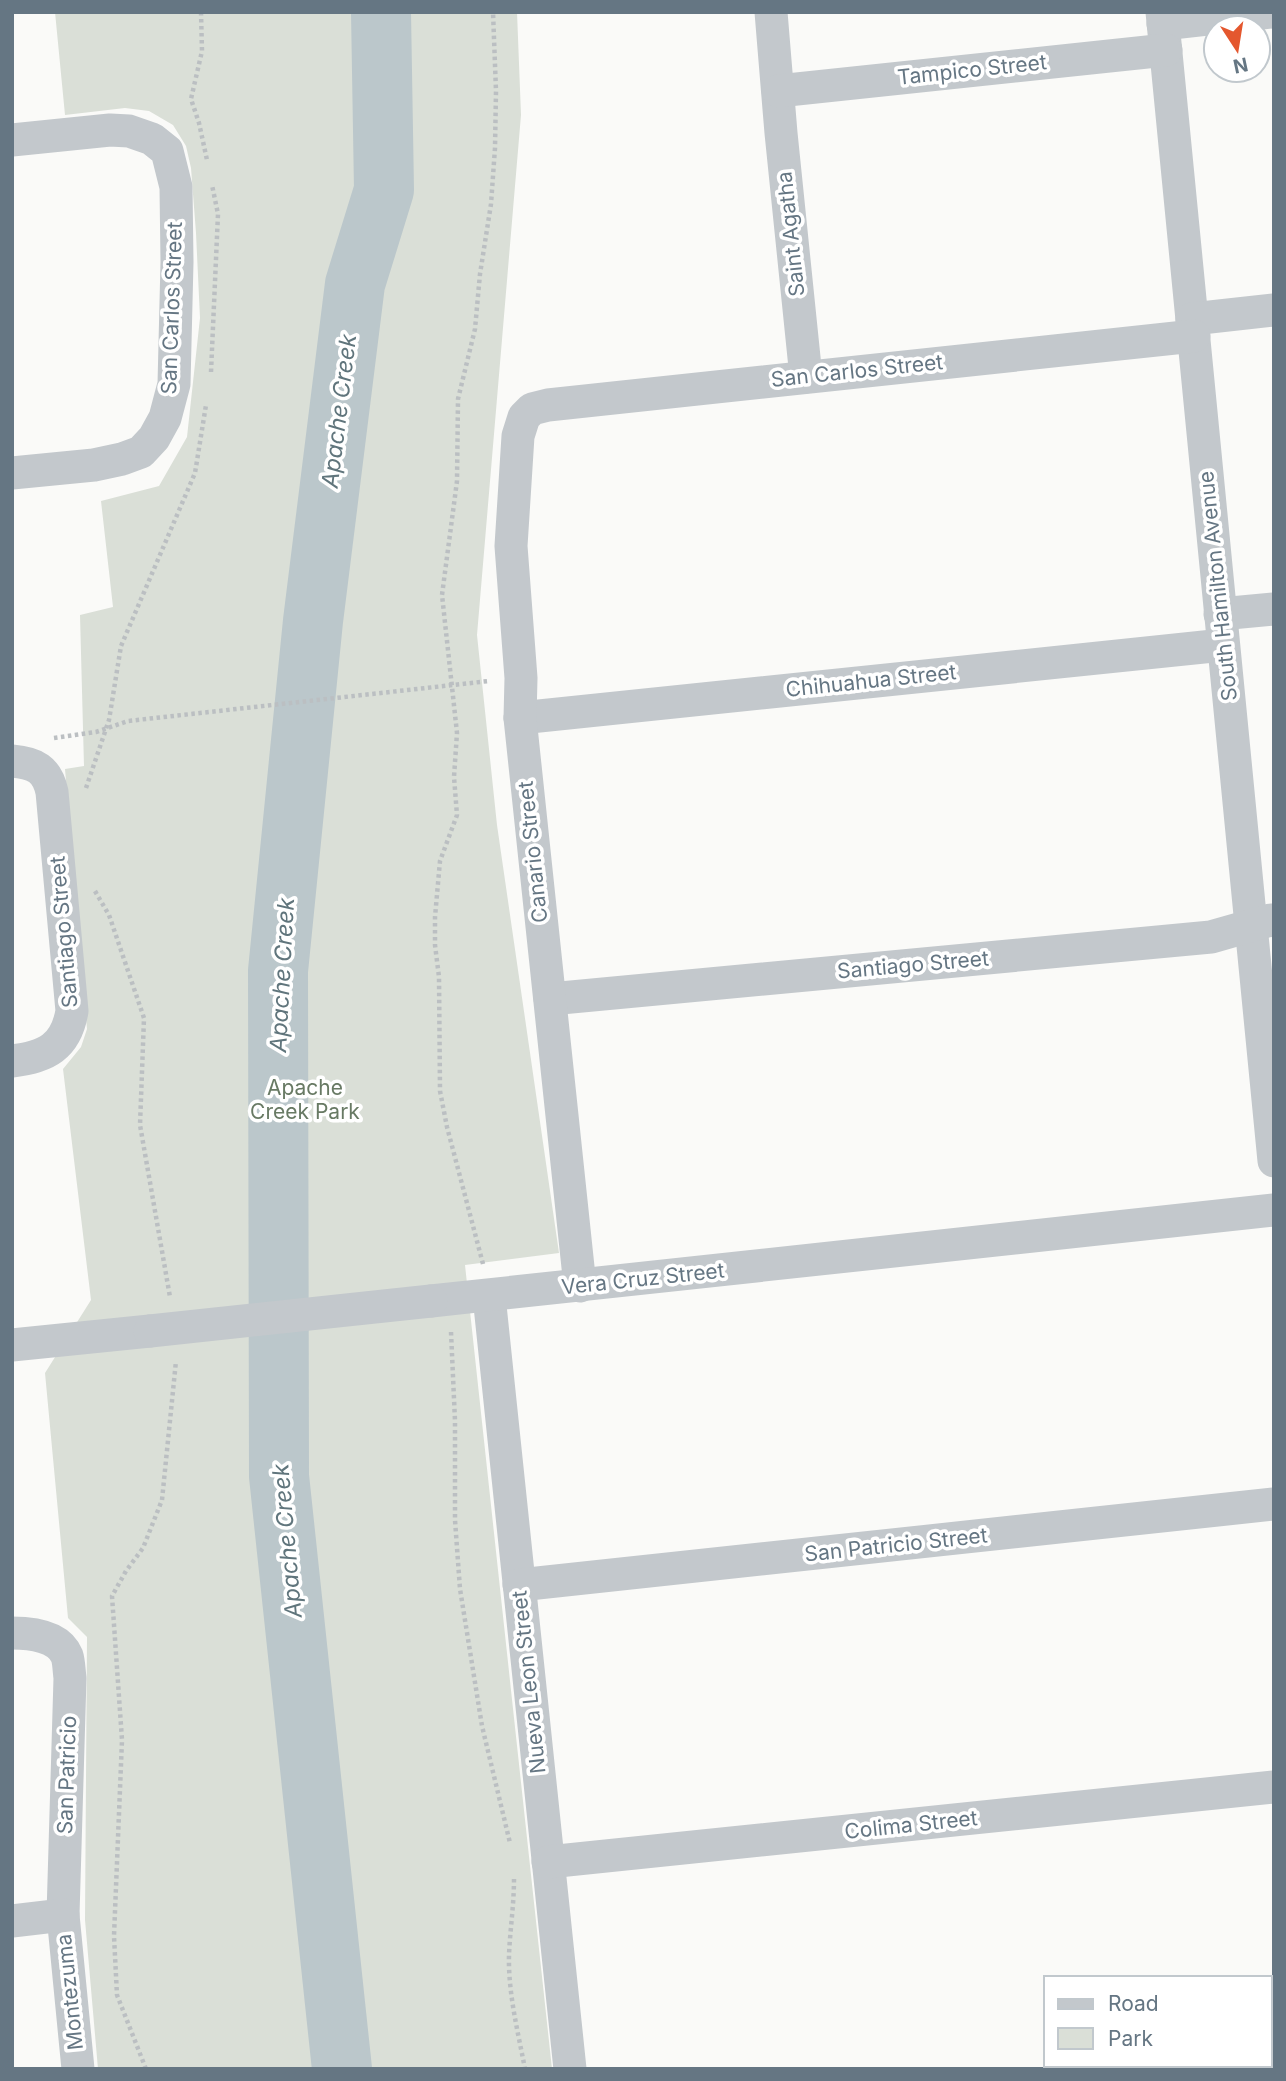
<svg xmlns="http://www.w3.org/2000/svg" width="1286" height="2081" viewBox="0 0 1286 2081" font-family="Inter,sans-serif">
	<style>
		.green { fill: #dadfd7 }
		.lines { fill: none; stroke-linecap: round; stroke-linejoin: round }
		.river { stroke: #bbc7cb; stroke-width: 60 }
		.path { stroke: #bbbfc2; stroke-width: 4.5; stroke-dasharray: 3.5 3.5; stroke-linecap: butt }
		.minor { stroke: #c3c8cc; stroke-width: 33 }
		.minor-bridge { stroke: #c3c8cc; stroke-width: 33 }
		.labels { text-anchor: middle; stroke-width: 7; stroke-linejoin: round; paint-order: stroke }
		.street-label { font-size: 21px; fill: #657683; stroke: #fff }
		.park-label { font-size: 21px; fill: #687a64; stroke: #fff }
		.water-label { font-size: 23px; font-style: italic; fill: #60757c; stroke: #fff }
	</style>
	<rect width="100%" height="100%" fill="#fafaf8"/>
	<polygon class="green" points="55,12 517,12 521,115 477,635 497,825 559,1253 465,1265 552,2069 98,2069 85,1920 87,1637 68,1618 45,1373 91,1300 63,1069 81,1047 87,1029 65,769 84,766 80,615 113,607 101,501 159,486 187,437 200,318 196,233 191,168 186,146 173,125 149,111 125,108 65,115"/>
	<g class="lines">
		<polyline class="river" points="342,2069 279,1476 278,971 313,621 355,284 384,190 381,12"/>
		<g class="path">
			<polyline points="201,12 202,51 191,99 199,123 207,160"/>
			<polyline points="211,372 218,214 212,185"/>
			<polyline points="54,738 96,732 128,721 489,681"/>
			<polyline points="86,788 109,720 121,646 195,473 206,405"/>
			<polyline points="95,891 109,915 144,1018 140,1125 170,1297"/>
			<polyline points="483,1264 447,1127 440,1091 439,977 435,945 435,917 440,861 457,815 454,777 457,733 442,595 457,481 458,399 475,329 480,274 491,204 495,148 496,91 493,12"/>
			<polyline points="451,1332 455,1421 455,1520 460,1589 482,1726 510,1843"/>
			<path d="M514,1879C514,1905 510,1930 509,1955C508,1993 518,2032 525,2069"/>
			<polyline points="146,2069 117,1995 114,1936 122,1740 112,1596 126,1571 143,1548 162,1500 176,1361"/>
		</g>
		<g class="minor">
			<polyline points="771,12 781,133 806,377"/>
			<polyline points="1162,12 1274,1161"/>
			<polyline points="1163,24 1272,12"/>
			<polyline points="778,91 1166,50"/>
			<polyline points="12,140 110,130 129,131 152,139 167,151 176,187 177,262 174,384 165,418 154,438 141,452 122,459 94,465 12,473"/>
			<polyline points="1192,319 1274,310"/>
			<polyline points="1220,614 1274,609"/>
			<polyline points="520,718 1223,645"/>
			<path d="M12,761C35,763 47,769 52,792L72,1011C66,1047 46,1057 12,1061"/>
			<polyline points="550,999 1211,937 1271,920"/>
			<polyline points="580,1286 520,718 521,678 511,546 518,436 524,417 532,409 548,405 1194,336"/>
			<polyline points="489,1296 570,2069"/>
			<polyline points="431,1301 1274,1210"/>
			<polyline points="12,1345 150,1331"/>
			<polyline points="519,1585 1274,1504"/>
			<path d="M12,1633C30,1633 59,1636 67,1656C69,1662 69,1671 70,1678L63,1915L78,2069"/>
			<polyline points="548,1862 1274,1787"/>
			<polyline points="12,1921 63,1915"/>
		</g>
		<polyline class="minor-bridge" points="150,1331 431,1301"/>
	</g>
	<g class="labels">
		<g class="street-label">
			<text transform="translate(972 70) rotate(-6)" y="7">Tampico Street</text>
			<text transform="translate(791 234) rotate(-96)" y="7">Saint Agatha</text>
			<text transform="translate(172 308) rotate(-88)" y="7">San Carlos Street</text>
			<text transform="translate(857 371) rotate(-6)" y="7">San Carlos Street</text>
			<text transform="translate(1218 586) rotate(-96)" y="7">South Hamilton Avenue</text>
			<text transform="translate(871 681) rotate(-6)" y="7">Chihuahua Street</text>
			<text transform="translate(533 852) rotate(-96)" y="7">Canario Street</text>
			<text transform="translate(64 932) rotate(-95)" y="7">Santiago Street</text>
			<text transform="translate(913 965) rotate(-5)" y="7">Santiago Street</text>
			<text transform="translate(643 1279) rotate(-6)" y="7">Vera Cruz Street</text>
			<text transform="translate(896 1545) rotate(-6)" y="7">San Patricio Street</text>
			<text transform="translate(529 1682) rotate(-96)" y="7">Nueva Leon Street</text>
			<text transform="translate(67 1775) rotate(-88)" y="7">San Patricio</text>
			<text transform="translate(911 1825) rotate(-6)" y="7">Colima Street</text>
			<text transform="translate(70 1992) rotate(-96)" y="7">Montezuma</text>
		</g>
		<g class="park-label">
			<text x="305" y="1095">Apache<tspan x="305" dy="24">Creek Park</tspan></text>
		</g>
		<g class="water-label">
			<text transform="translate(339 411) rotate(-83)" y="8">Apache Creek</text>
			<text transform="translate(282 975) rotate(-87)" y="8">Apache Creek</text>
			<text transform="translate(287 1541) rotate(-95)" y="8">Apache Creek</text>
		</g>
	</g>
	<rect width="1286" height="2081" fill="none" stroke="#657683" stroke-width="28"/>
	<rect x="1044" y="1976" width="228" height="91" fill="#ffffff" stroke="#c1c8cd" stroke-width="2"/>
	<rect x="1058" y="1999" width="35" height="10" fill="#c3c8cc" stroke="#c1c8cd" stroke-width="2"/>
	<text x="1108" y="2011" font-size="21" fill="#657683">Road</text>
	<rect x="1058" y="2028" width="35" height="21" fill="#dadfd7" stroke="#c1c8cd" stroke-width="2"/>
	<text x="1108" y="2046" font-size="21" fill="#657683">Park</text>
	<g transform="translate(1237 49) rotate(168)"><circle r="33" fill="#ffffff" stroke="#c1c8cd" stroke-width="2"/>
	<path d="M0-5L12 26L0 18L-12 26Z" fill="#e4572e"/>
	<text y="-10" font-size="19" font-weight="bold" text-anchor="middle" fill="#657683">N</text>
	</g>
</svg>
